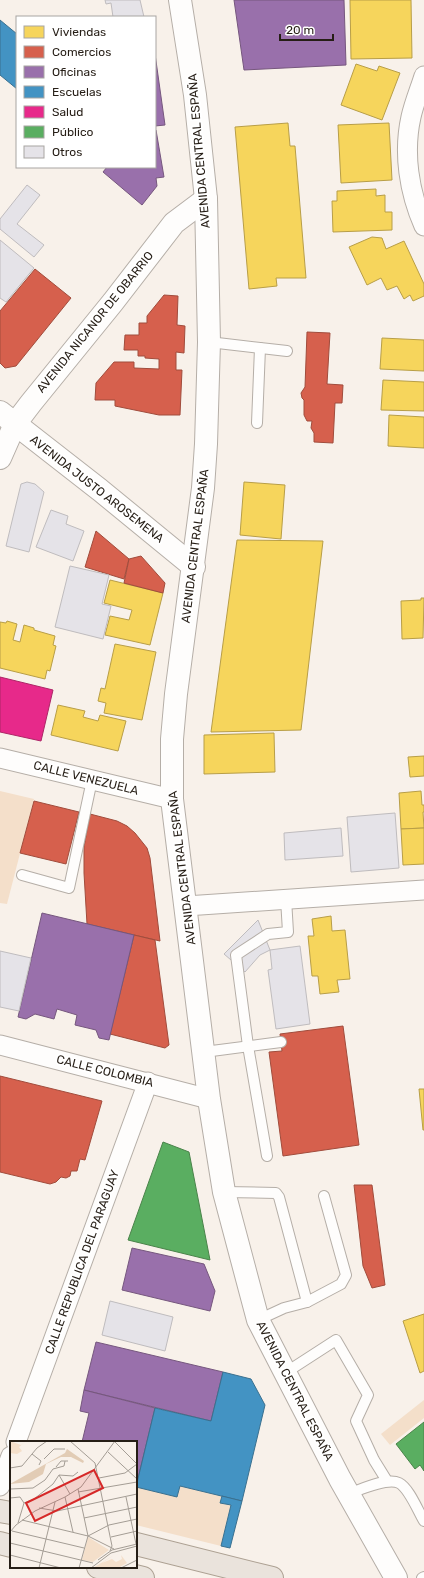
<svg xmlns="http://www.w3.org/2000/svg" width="424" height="1578" viewBox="0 0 424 1578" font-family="Rubik,sans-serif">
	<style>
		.green { fill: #f4dfca }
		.homes { fill: #f6d55c; stroke: #b89e47 }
		.shops { fill: #d6604d; stroke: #a14c3c }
		.offices { fill: #9970ab; stroke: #76577e }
		.schools { fill: #4393c3; stroke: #3a708f }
		.health { fill: #e7298a; stroke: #ad2667 }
		.public { fill: #5aae61; stroke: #4a834a }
		.building { fill: #e5e3e8; stroke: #bfbcbe }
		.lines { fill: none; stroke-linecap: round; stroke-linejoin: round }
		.lane-casing { stroke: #b5aea7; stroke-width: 12 }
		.street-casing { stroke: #b5aea7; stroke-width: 21 }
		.secondary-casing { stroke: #b5aea7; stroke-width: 24 }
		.primary-casing { stroke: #ada193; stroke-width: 24 }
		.lane { stroke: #fefdfc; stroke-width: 10 }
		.street { stroke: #fefdfc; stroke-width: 19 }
		.secondary { stroke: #fefdfc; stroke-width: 22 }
		.primary { stroke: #eae3dc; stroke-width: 22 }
		.labels { text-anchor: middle; stroke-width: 4; stroke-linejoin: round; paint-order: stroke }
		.street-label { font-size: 12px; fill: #261e16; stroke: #fff }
		.inset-road { fill: none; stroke: #a49d95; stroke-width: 1 }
		.view { fill: #d62828; fill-opacity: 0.15; stroke: #d62828; stroke-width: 2 }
		.inset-edge { fill: none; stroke: #261e16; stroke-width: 2 }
	</style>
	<rect width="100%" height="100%" fill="#f8f1ea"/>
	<g class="green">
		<polygon points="0,791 34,799 7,904 0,903"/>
		<polygon points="424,1400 424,1418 390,1445 381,1434"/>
		<polygon points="180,1486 222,1496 221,1503 231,1505 221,1546 136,1525 136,1487"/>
	</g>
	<g class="homes">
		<polygon points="350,0 411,0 412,58 351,59"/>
		<polygon points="356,64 377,71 379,66 400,73 382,120 341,105"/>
		<polygon points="288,123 290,146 295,146 306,278 276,278 277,286 249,289 235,127"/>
		<polygon points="389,123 392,180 341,183 338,125"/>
		<polygon points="376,189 376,196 385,195 385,212 392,212 392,230 333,232 332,201 337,201 337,191"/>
		<polygon points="372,237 382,238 386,249 404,241 424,284 424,296 413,301 410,295 404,299 397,286 387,290 381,278 367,285 349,247"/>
		<polygon points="382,338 424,340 424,371 380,369"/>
		<polygon points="383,380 424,382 424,411 381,410"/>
		<polygon points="389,415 424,417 424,448 388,446"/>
		<polygon points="244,482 285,485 281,539 240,535"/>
		<polygon points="237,540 323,541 301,730 211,732"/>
		<polygon points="110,580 163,593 150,645 105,635 110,616 129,620 132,610 104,603"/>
		<polygon points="421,598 424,598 423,638 402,639 401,601 421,600"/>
		<polygon points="7,621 17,624 13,640 20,642 24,625 34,628 34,630 55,636 53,645 56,646 50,671 47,670 45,679 0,668 0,622 6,623"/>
		<polygon points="115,644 156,652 142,720 104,713 106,703 98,701 101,688 105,689"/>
		<polygon points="58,705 85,711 83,717 98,721 100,715 126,721 118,751 51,735"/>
		<polygon points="274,733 275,772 204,774 204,735"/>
		<polygon points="424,756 424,776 410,777 408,757"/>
		<polygon points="421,791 422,805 424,805 424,812 423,812 424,828 401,829 399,793"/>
		<polygon points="424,828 424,864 403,865 401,829"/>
		<polygon points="331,916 332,931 345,930 350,979 337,980 339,992 320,994 318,976 312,976 308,936 314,936 312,919"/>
		<polygon points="419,1089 424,1089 424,1130 423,1130"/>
		<polygon points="424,1314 424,1371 420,1373 403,1321"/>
	</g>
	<g class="shops">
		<polygon points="35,269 71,298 16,366 5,368 0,363 0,311"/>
		<polygon points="164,295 178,296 177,325 185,326 184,353 176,352 176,370 182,370 180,415 159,415 115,406 115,400 95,400 96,383 114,362 134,362 134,368 159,369 159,359 145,358 145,356 138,356 138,350 124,350 125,335 139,335 139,323 147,323 147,316"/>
		<polygon points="307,332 330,333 327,384 343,385 342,403 335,403 333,443 314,442 314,433 311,428 312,421 307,421 304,415 304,400 302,398 301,393 305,387"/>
		<polygon points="96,531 129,559 124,579 85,567"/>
		<polygon points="141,556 165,583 163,593 124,583 129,559"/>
		<polygon points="34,801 79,812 66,864 20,853"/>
		<polygon points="90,814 117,821 127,826 135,833 147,848 150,858 160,941 87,924 84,873 84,847"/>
		<polygon points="134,935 155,940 169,1045 165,1048 110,1034"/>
		<polygon points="343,1026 359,1145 283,1156 269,1052 282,1051 280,1034"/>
		<polygon points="0,1076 102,1101 85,1160 80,1159 77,1171 71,1171 70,1176 66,1178 61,1177 56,1182 50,1184 0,1172"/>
		<polygon points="354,1185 372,1185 385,1285 372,1288 363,1266"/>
	</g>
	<g class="offices">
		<polygon points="234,0 344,0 346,65 244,70"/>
		<polygon points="155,54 165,125 155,126"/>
		<polygon points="156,130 164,177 156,178 157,186 142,205 103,172 107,167 155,167 155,131"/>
		<polygon points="42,913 134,935 109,1040 99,1038 96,1030 75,1025 77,1015 57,1009 54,1019 35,1014 26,1019 18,1017"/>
		<polygon points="132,1248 204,1264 215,1291 210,1311 122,1290"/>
		<polygon points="96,1342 223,1372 211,1421 84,1390"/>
		<polygon points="84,1390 155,1408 136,1487 136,1442 82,1442 89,1413 80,1411"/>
	</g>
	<g class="schools">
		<polygon points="0,20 17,34 17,89 0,75"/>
		<polygon points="223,1372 251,1379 265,1405 242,1501 180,1486 177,1497 136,1487 155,1408 211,1421"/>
		<polygon points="222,1496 242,1501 230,1548 221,1546 231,1505 220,1503"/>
	</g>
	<polygon class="health" points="0,677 53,690 41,741 0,732"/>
	<g class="public">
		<polygon points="163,1142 189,1152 210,1260 128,1240"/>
		<polygon points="424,1422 424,1471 420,1465 415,1469 396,1444"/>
	</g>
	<g class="building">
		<polygon points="105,0 140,0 144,17 113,17 111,3 106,4"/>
		<polygon points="27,185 40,195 17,224 44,245 34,257 0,229 0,219"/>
		<polygon points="0,240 34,268 6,302 0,298"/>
		<polygon points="27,482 35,484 44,492 29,552 6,546 21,484"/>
		<polygon points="51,510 68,516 66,524 84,531 73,561 36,547"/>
		<polygon points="70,566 109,575 102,604 111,606 103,639 55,627"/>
		<polygon points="395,813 399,868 351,872 347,817"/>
		<polygon points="341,828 343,856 285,860 284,833"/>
		<polygon points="258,920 270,950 260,955 245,972 224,954"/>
		<polygon points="300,946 310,1024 276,1029 268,970 272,969 270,950"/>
		<polygon points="0,951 31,958 19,1011 0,1007"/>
		<polygon points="110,1301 173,1317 165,1351 102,1335"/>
	</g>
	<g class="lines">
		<g class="lane-casing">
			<g id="lane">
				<polyline points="209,342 287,351"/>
				<polyline points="257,423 260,348"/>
				<polyline points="22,875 69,888 92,780"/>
				<polyline points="204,1052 281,1042"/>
				<polyline points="267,1156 248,1046 236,955 268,934 288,932 286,899"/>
				<polyline points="224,1192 276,1193 279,1197 307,1302"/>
				<polyline points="258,1320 284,1308 307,1302 341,1284 346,1275 324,1196"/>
				<polyline points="285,1373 336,1340 368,1395 356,1421 374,1460 387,1481"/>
				<path d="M348,1494C360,1490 387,1477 399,1483C409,1488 418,1511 424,1521"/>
				<polyline points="422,1578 424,1577"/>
			</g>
		</g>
		<g class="street-casing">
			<g id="street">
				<path d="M424,76C420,89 414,103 411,117C403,153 409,192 424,226"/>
				<polyline points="0,758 172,799"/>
				<polyline points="186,906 424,890"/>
				<polyline points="0,1045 209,1099"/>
				<polyline points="16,1442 148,1082"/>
				<polyline points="0,1486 11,1456"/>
			</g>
		</g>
		<g class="secondary-casing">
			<g id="secondary">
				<polyline points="180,0 195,95 206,199 209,342 206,444 203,488 176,694 172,739 172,799 209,1099 224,1192 258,1320 340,1479 396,1578"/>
				<polyline points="0,412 100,490 194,567"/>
				<polyline points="0,458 15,424 31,403 113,302 174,223 206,199"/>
			</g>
		</g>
		<g class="primary-casing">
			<g id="primary">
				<polyline points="0,1511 11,1513"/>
				<polyline points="0,1543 11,1546"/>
				<polyline points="136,1544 272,1578"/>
				<polyline points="98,1567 143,1578"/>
			</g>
		</g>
		<use href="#lane" class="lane"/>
		<use href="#street" class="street"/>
		<use href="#secondary" class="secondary"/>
		<use href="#primary" class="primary"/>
	</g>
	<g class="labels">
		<g class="street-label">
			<text transform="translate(199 151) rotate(-95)" y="4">AVENIDA CENTRAL ESPAÑA</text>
			<text transform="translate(95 322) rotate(-51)" y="4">AVENIDA NICANOR DE OBARRIO</text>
			<text transform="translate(97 489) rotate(38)" y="4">AVENIDA JUSTO AROSEMENA</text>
			<text transform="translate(195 546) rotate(-83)" y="4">AVENIDA CENTRAL ESPAÑA</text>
			<text transform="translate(86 778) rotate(14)" y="4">CALLE VENEZUELA</text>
			<text transform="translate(182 868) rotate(-97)" y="4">AVENIDA CENTRAL ESPAÑA</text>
			<text transform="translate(105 1071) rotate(14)" y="4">CALLE COLOMBIA</text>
			<text transform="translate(82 1262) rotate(-70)" y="4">CALLE REPUBLICA DEL PARAGUAY</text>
			<text transform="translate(295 1391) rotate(63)" y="4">AVENIDA CENTRAL ESPAÑA</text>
		</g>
	</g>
	<g transform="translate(10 1441)">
		<rect width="127" height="127" fill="#f8f1ea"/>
		<path d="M0,0L11,4L16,0L9,6L12,10L7,13L0,12ZM78,96L99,109L83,121L72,119ZM104,114L92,122L102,118L106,121L112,118L111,114L117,122L108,127H83Z" fill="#f4dfca"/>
		<path d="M57,8L74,20L73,22L61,16H51L36,23L33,33L19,41L0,43L55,12Z" fill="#e2ccb5"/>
		<path class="inset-road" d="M60,0L85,22L102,105L100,110M105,1L127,23M98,11L127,38M22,13L31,20L29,24M34,18L44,8H55M46,26L51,20H58M0,27L12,25L27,7L37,0M49,34L60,53M89,37L115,32L127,23M0,48L23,47L35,39L43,28L54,25L55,20M68,48L78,95L69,127M68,51L127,41M55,56L63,91M116,56L126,103M0,57L10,56L14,62M14,62L24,58L43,43L49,34L63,35L68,31M29,67L47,70L127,53M74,77L127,66M12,79L78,95L104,108M8,82L14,62M99,84L127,78M2,90L74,107M0,91L6,84L25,70L55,56L71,46L105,0M78,95L99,84M101,96L127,90M0,102L83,122M0,114L51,127M88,119L102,109L127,103M29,127L45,61M81,127L101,112L127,105M111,127L127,119"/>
		<path class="view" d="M84,29L93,47L25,80L16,62Z"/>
		<rect width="127" height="127" class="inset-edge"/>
	</g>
	<rect x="16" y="16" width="140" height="152" fill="#ffffff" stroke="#a8a5a2"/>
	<rect x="24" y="26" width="20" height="12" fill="#f6d55c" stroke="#a8a5a2"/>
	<text x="52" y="36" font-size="12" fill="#261e16">Viviendas</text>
	<rect x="24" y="46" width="20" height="12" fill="#d6604d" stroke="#a8a5a2"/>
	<text x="52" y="56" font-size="12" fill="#261e16">Comercios</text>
	<rect x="24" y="66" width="20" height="12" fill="#9970ab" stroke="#a8a5a2"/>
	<text x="52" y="76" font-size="12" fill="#261e16">Oficinas</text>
	<rect x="24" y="86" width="20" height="12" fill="#4393c3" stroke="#a8a5a2"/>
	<text x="52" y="96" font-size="12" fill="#261e16">Escuelas</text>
	<rect x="24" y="106" width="20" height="12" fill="#e7298a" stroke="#a8a5a2"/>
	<text x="52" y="116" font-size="12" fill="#261e16">Salud</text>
	<rect x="24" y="126" width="20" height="12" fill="#5aae61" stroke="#a8a5a2"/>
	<text x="52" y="136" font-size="12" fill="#261e16">Público</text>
	<rect x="24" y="146" width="20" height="12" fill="#e5e3e8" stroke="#a8a5a2"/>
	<text x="52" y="156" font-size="12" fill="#261e16">Otros</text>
	<path d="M280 34v6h53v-6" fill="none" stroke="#261e16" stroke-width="2"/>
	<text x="286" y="34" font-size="12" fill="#261e16" stroke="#ffffff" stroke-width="3" paint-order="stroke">20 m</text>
</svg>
